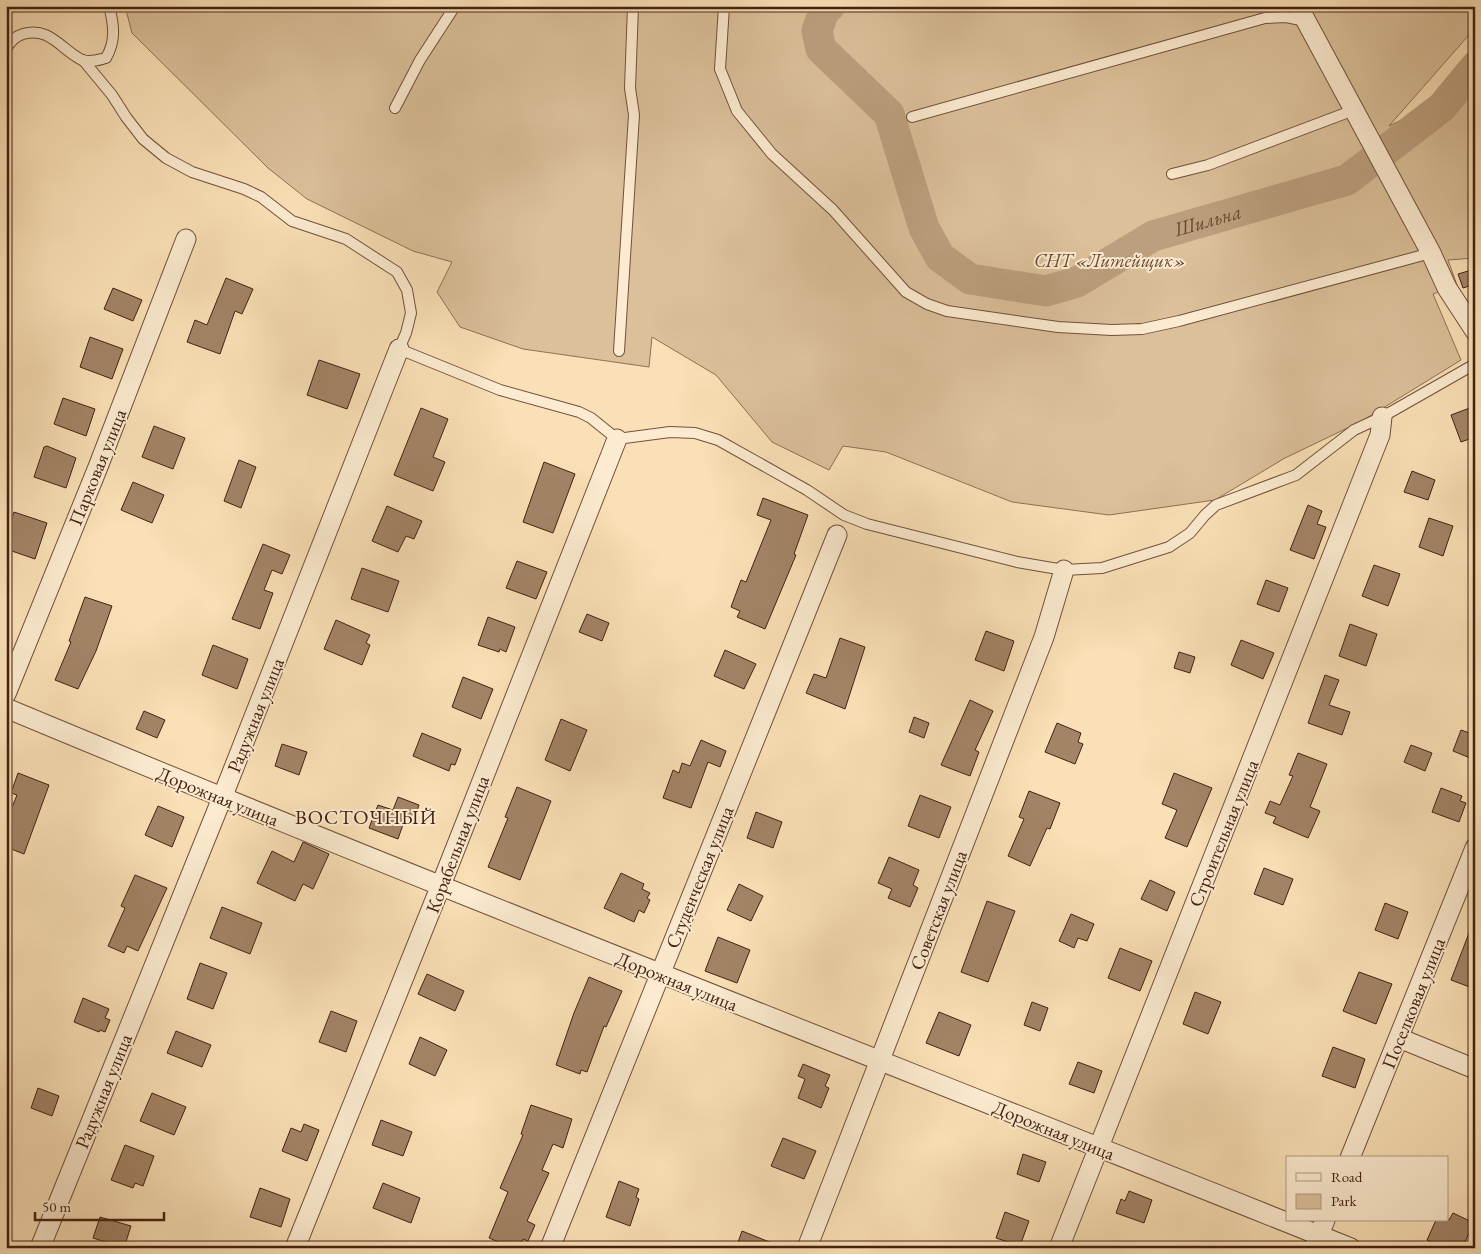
<svg xmlns="http://www.w3.org/2000/svg" width="1481" height="1254" viewBox="0 0 1481 1254" font-family="'EB Garamond',serif">
	<style>
		.green { fill: #dbc09a; stroke: #907056 }
		.lines { fill: none; stroke-linecap: round; stroke-linejoin: round }
		.river { stroke: #bc9f7e; stroke-width: 31 }
		.building { fill: #a38467; stroke: #442112 }
		.service-casing { stroke: #72513b; stroke-width: 12 }
		.minor-casing { stroke: #72513b; stroke-width: 21 }
		.service { stroke: #fcebd0; stroke-width: 10 }
		.minor { stroke: #fcebd0; stroke-width: 19 }
		.labels { text-anchor: middle; stroke-width: 4; stroke-linejoin: round; paint-order: stroke }
		.park-label { font-size: 19px; font-style: italic; fill: #6a4934; stroke: #fcebd0 }
		.street-label { font-size: 19px; fill: #442112; stroke: #fcebd0 }
		.water-label { font-size: 20px; font-style: italic; fill: #684732; stroke: #fcebd0 }
		.neighbourhood-label { font-size: 20px; letter-spacing: 1px; fill: #442112; stroke: #fcebd0 }
	</style>
	<rect width="100%" height="100%" fill="#fae0b6"/>
	<filter id="stains"><feTurbulence type="fractalNoise" baseFrequency=".004" numOctaves="4"/><feColorMatrix values="0 0 0 0 .2 0 0 0 0 .09 0 0 0 0 .02 0 0 0 .5 -.17"/></filter>
	<radialGradient id="worn" r=".72"><stop offset=".6" stop-color="#630" stop-opacity="0"/><stop offset="1" stop-color="#630" stop-opacity=".3"/></radialGradient>
	<polygon class="green" points="125,6 1475,6 1475,28 1389,126 1439,101 1475,52 1475,258 1448,260 1457,285 1433,294 1461,360 1362,421 1285,458 1215,500 1109,515 1012,502 886,452 843,446 829,470 772,442 716,375 652,337 649,367 523,349 460,327 437,292 452,262 413,251 307,199 268,168 132,33"/>
	<g class="lines">
		<path class="river" id="s1" d="M830,6L824,11L817,31L821,49L889,114L924,228L940,257L970,279L1046,291L1077,282L1153,236L1347,180L1442,107L1475,67"/>
	</g>
	<g class="building">
		<polygon points="1475,269 1475,284 1463,288 1458,274"/>
		<polygon points="226,278 253,289 242,314 235,311 220,354 187,342 195,320 207,325"/>
		<polygon points="113,288 142,300 133,321 104,309"/>
		<polygon points="90,337 123,349 112,379 80,367"/>
		<polygon points="319,360 360,374 347,409 307,395"/>
		<polygon points="63,398 95,409 86,436 54,424"/>
		<polygon points="1475,406 1475,437 1461,442 1451,415"/>
		<polygon points="421,408 448,419 433,457 445,462 433,491 394,475"/>
		<polygon points="154,426 185,438 173,469 142,457"/>
		<polygon points="47,446 76,458 66,488 34,477 44,447"/>
		<polygon points="239,460 256,467 241,508 224,501"/>
		<polygon points="544,462 575,474 553,533 523,522"/>
		<polygon points="1412,471 1435,480 1428,500 1404,492"/>
		<polygon points="133,482 164,495 152,523 121,510"/>
		<polygon points="763,498 808,515 794,554 796,555 765,629 737,617 740,611 731,607 741,580 746,582 771,520 757,515"/>
		<polygon points="1308,505 1322,511 1317,524 1326,527 1314,559 1290,550"/>
		<polygon points="387,506 422,521 414,539 406,536 398,552 372,541"/>
		<polygon points="14,512 47,523 35,559 6,549 6,536"/>
		<polygon points="1429,518 1453,526 1443,556 1419,547"/>
		<polygon points="263,544 290,555 282,574 272,570 264,590 273,593 260,629 232,619"/>
		<polygon points="517,561 547,572 536,599 506,588"/>
		<polygon points="1374,565 1400,574 1388,606 1362,596"/>
		<polygon points="362,568 399,581 388,612 351,599"/>
		<polygon points="1266,580 1288,588 1279,612 1257,604"/>
		<polygon points="85,597 112,606 96,651 78,689 55,680 71,642 69,641"/>
		<polygon points="587,614 609,623 602,641 579,632"/>
		<polygon points="488,617 515,627 506,652 500,649 499,652 478,645"/>
		<polygon points="336,620 370,635 366,643 370,645 362,665 324,649"/>
		<polygon points="1350,624 1377,634 1366,666 1339,656"/>
		<polygon points="986,631 1014,641 1004,671 975,660"/>
		<polygon points="840,638 865,647 845,709 806,693 814,674 826,678"/>
		<polygon points="1241,640 1274,653 1263,679 1231,665"/>
		<polygon points="213,645 248,659 237,689 202,675"/>
		<polygon points="725,650 756,664 744,689 714,676"/>
		<polygon points="1179,652 1195,657 1190,673 1174,668"/>
		<polygon points="1325,675 1339,680 1329,705 1350,712 1342,735 1308,723"/>
		<polygon points="463,677 493,689 481,719 452,707"/>
		<polygon points="970,700 993,711 975,750 979,752 970,776 941,765"/>
		<polygon points="144,711 165,720 157,738 136,729"/>
		<polygon points="914,717 929,723 924,738 909,732"/>
		<polygon points="561,719 587,730 570,771 545,760"/>
		<polygon points="1057,723 1081,733 1078,742 1083,744 1075,764 1045,752"/>
		<polygon points="1461,730 1475,735 1475,760 1453,751"/>
		<polygon points="422,733 461,749 455,765 451,764 449,771 413,756"/>
		<polygon points="701,740 726,751 720,767 708,762 691,808 663,798 673,770 679,773 682,763 690,766"/>
		<polygon points="282,744 307,752 299,775 275,766"/>
		<polygon points="1411,745 1432,753 1425,771 1404,762"/>
		<polygon points="1298,753 1327,764 1310,807 1320,811 1308,838 1273,823 1276,817 1265,813 1270,801 1280,805 1293,776 1289,775"/>
		<polygon points="18,773 49,785 24,854 6,847 6,822 17,795 11,793"/>
		<polygon points="1174,773 1212,788 1187,847 1165,838 1177,810 1162,804"/>
		<polygon points="517,787 551,801 520,880 488,867 508,818 505,817"/>
		<polygon points="1441,788 1462,796 1460,801 1466,803 1459,822 1432,812"/>
		<polygon points="1029,791 1060,803 1050,829 1047,828 1030,866 1008,856 1024,819 1019,817"/>
		<polygon points="920,795 951,807 939,838 908,826"/>
		<polygon points="398,797 419,805 414,819 406,816 398,839 369,828 378,805 393,810"/>
		<polygon points="158,806 184,817 172,847 145,835"/>
		<polygon points="756,812 782,822 773,848 747,838"/>
		<polygon points="303,842 329,854 313,889 303,884 295,901 257,883 272,851 294,862"/>
		<polygon points="889,857 919,870 913,885 918,888 910,907 888,898 892,889 878,883"/>
		<polygon points="1264,868 1293,879 1283,905 1254,894"/>
		<polygon points="621,873 644,884 642,889 650,893 647,898 650,900 644,913 639,910 634,922 604,908"/>
		<polygon points="135,875 167,888 138,951 127,946 124,953 108,946 125,908 121,906"/>
		<polygon points="1150,880 1175,892 1167,911 1141,899"/>
		<polygon points="739,884 763,896 751,921 727,910"/>
		<polygon points="987,901 1015,911 988,982 961,972"/>
		<polygon points="1385,903 1408,912 1398,939 1375,930"/>
		<polygon points="222,907 262,923 250,954 210,938"/>
		<polygon points="1071,914 1094,924 1087,941 1078,938 1074,948 1059,941"/>
		<polygon points="1474,920 1475,920 1475,989 1451,980"/>
		<polygon points="718,937 750,950 737,983 705,971"/>
		<polygon points="1120,948 1152,961 1140,991 1108,978"/>
		<polygon points="200,963 227,973 213,1009 187,999"/>
		<polygon points="1359,972 1392,984 1376,1024 1343,1011"/>
		<polygon points="427,974 464,991 455,1011 418,994"/>
		<polygon points="589,977 622,991 606,1027 604,1026 587,1072 581,1070 580,1074 556,1065 574,1013"/>
		<polygon points="1195,992 1221,1002 1208,1034 1183,1024"/>
		<polygon points="83,998 109,1009 105,1018 110,1020 105,1032 100,1030 99,1032 74,1022"/>
		<polygon points="1032,1002 1048,1008 1040,1031 1024,1025"/>
		<polygon points="331,1011 357,1021 346,1052 319,1042"/>
		<polygon points="939,1012 971,1025 959,1056 926,1043"/>
		<polygon points="176,1031 211,1045 202,1067 167,1053"/>
		<polygon points="420,1037 447,1050 435,1076 409,1064"/>
		<polygon points="1333,1047 1365,1059 1355,1088 1322,1076"/>
		<polygon points="1078,1062 1102,1071 1094,1093 1069,1084"/>
		<polygon points="803,1064 830,1075 825,1086 829,1088 821,1108 798,1098 805,1079 798,1076"/>
		<polygon points="38,1088 59,1096 52,1116 31,1108"/>
		<polygon points="152,1093 186,1107 174,1135 140,1121"/>
		<polygon points="531,1105 572,1119 563,1148 553,1144 542,1170 549,1173 527,1221 535,1225 528,1241 523,1239 519,1248 513,1248 489,1238 508,1192 500,1188 523,1135 521,1134"/>
		<polygon points="381,1120 412,1132 403,1156 372,1145"/>
		<polygon points="304,1124 319,1130 307,1161 282,1151 291,1128 301,1132"/>
		<polygon points="783,1138 816,1151 804,1179 771,1166"/>
		<polygon points="125,1145 154,1156 143,1186 135,1183 133,1188 111,1180"/>
		<polygon points="1023,1154 1046,1162 1039,1182 1017,1174"/>
		<polygon points="619,1181 639,1189 636,1197 639,1199 630,1226 606,1217"/>
		<polygon points="383,1183 420,1198 411,1223 373,1208"/>
		<polygon points="260,1188 290,1199 281,1227 250,1217"/>
		<polygon points="1129,1191 1152,1200 1144,1223 1116,1213 1121,1199 1125,1201"/>
		<polygon points="1005,1212 1029,1221 1020,1246 996,1238"/>
		<polygon points="1453,1213 1474,1223 1462,1248 1443,1248 1427,1240 1436,1220 1449,1220"/>
		<polygon points="100,1217 131,1226 124,1248 93,1238"/>
		<polygon points="742,1231 782,1247 782,1248 736,1248"/>
	</g>
	<g class="lines">
		<g class="service-casing">
			<g id="service">
				<polyline points="724,6 720,69 737,111 772,154 833,210 906,292 927,304 947,311 1058,327 1112,330 1142,329 1179,321 1431,253"/>
				<path d="M6,49C10,42 16,36 23,34C50,26 61,50 82,60C90,63 98,60 106,58C116,41 114,25 109,6"/>
				<polyline points="83,60 112,95 126,117 143,139 166,158 192,172 244,189 261,197 292,221 346,239 397,272 407,290 411,313 406,333 399,349 500,390 579,412 591,418 617,439 670,432 695,433 718,440 807,490 844,515 867,524 1017,562 1064,570 1102,568 1169,547 1190,533 1205,515 1216,505 1296,475 1354,430 1382,417 1475,364"/>
				<polyline points="395,108 420,60 455,6"/>
				<polyline points="912,117 1265,18 1286,17 1306,21"/>
				<polyline points="1172,174 1208,165 1354,110"/>
				<polyline points="619,351 634,115 630,88 633,6"/>
			</g>
		</g>
		<g class="minor-casing">
			<g id="minor">
				<polyline points="1298,6 1431,253 1447,288 1475,331"/>
				<polyline points="6,694 98,467 186,239"/>
				<path d="M6,708C452,894 902,1068 1351,1248"/>
				<polyline points="1399,1038 1475,1069"/>
				<polyline points="1350,1158 1475,848"/>
				<polyline points="40,1248 222,798 399,349"/>
				<polyline points="295,1248 441,885 617,439"/>
				<polyline points="550,1248 837,535"/>
				<polyline points="807,1248 1044,637 1064,570"/>
				<polyline points="1059,1248 1380,435 1382,417"/>
				<polyline points="1314,1248 1325,1220"/>
			</g>
		</g>
		<use href="#service" class="service"/>
		<use href="#minor" class="minor"/>
	</g>
	<g class="labels">
		<g class="park-label">
			<text x="1110" y="267">СНТ «Литейщик»</text>
		</g>
		<g class="street-label">
			<text transform="translate(97 467) rotate(-68)" y="7">Парковая улица</text>
			<text transform="translate(255 715) rotate(-68)" y="7">Радужная улица</text>
			<text transform="translate(218 796) rotate(22)" y="7">Дорожная улица</text>
			<text transform="translate(1223 833) rotate(-68)" y="7">Строительная улица</text>
			<text transform="translate(457 844) rotate(-69)" y="7">Корабельная улица</text>
			<text transform="translate(699 877) rotate(-68)" y="7">Студенческая улица</text>
			<text transform="translate(938 910) rotate(-69)" y="7">Советская улица</text>
			<text transform="translate(677 981) rotate(22)" y="7">Дорожная улица</text>
			<text transform="translate(1413 1003) rotate(-68)" y="7">Поселковая улица</text>
			<text transform="translate(103 1091) rotate(-68)" y="7">Радужная улица</text>
			<text transform="translate(1054 1130) rotate(22)" y="7">Дорожная улица</text>
		</g>
		<g class="water-label">
			<text dy="7" stroke="none"><textPath href="#s1" startOffset="586">Шильна</textPath></text>
		</g>
		<g class="neighbourhood-label">
			<text x="366" y="824">ВОСТОЧНЫЙ</text>
		</g>
	</g>
	<rect width="1481" height="1254" fill="none" stroke="#fae0b6" stroke-width="25"/>
	<rect x="8" y="8" width="1466" height="1239" fill="none" stroke="#442112" stroke-width="2.5"/>
	<rect x="12" y="12" width="1456" height="1229" fill="none" stroke="#442112"/>
	<rect x="1286" y="1156" width="162" height="65" fill="#fcebd0" stroke="#b29a84"/>
	<rect x="1296" y="1173" width="25" height="8" fill="#fcebd0" stroke="#b29a84"/>
	<text x="1331" y="1182" font-size="15" fill="#442112">Road</text>
	<rect x="1296" y="1194" width="25" height="15" fill="#dbc09a" stroke="#b29a84"/>
	<text x="1331" y="1206" font-size="15" fill="#442112">Park</text>
	<path d="M35 1212v8h129v-8" fill="none" stroke="#442112" stroke-width="2.5"/>
	<text x="42" y="1212" font-size="15" fill="#442112" stroke="#fcebd0" stroke-width="4" paint-order="stroke">50 m</text>
	<rect width="100%" height="100%" filter="url(#stains)"/>
	<rect width="100%" height="100%" fill="url(#worn)"/>
</svg>
